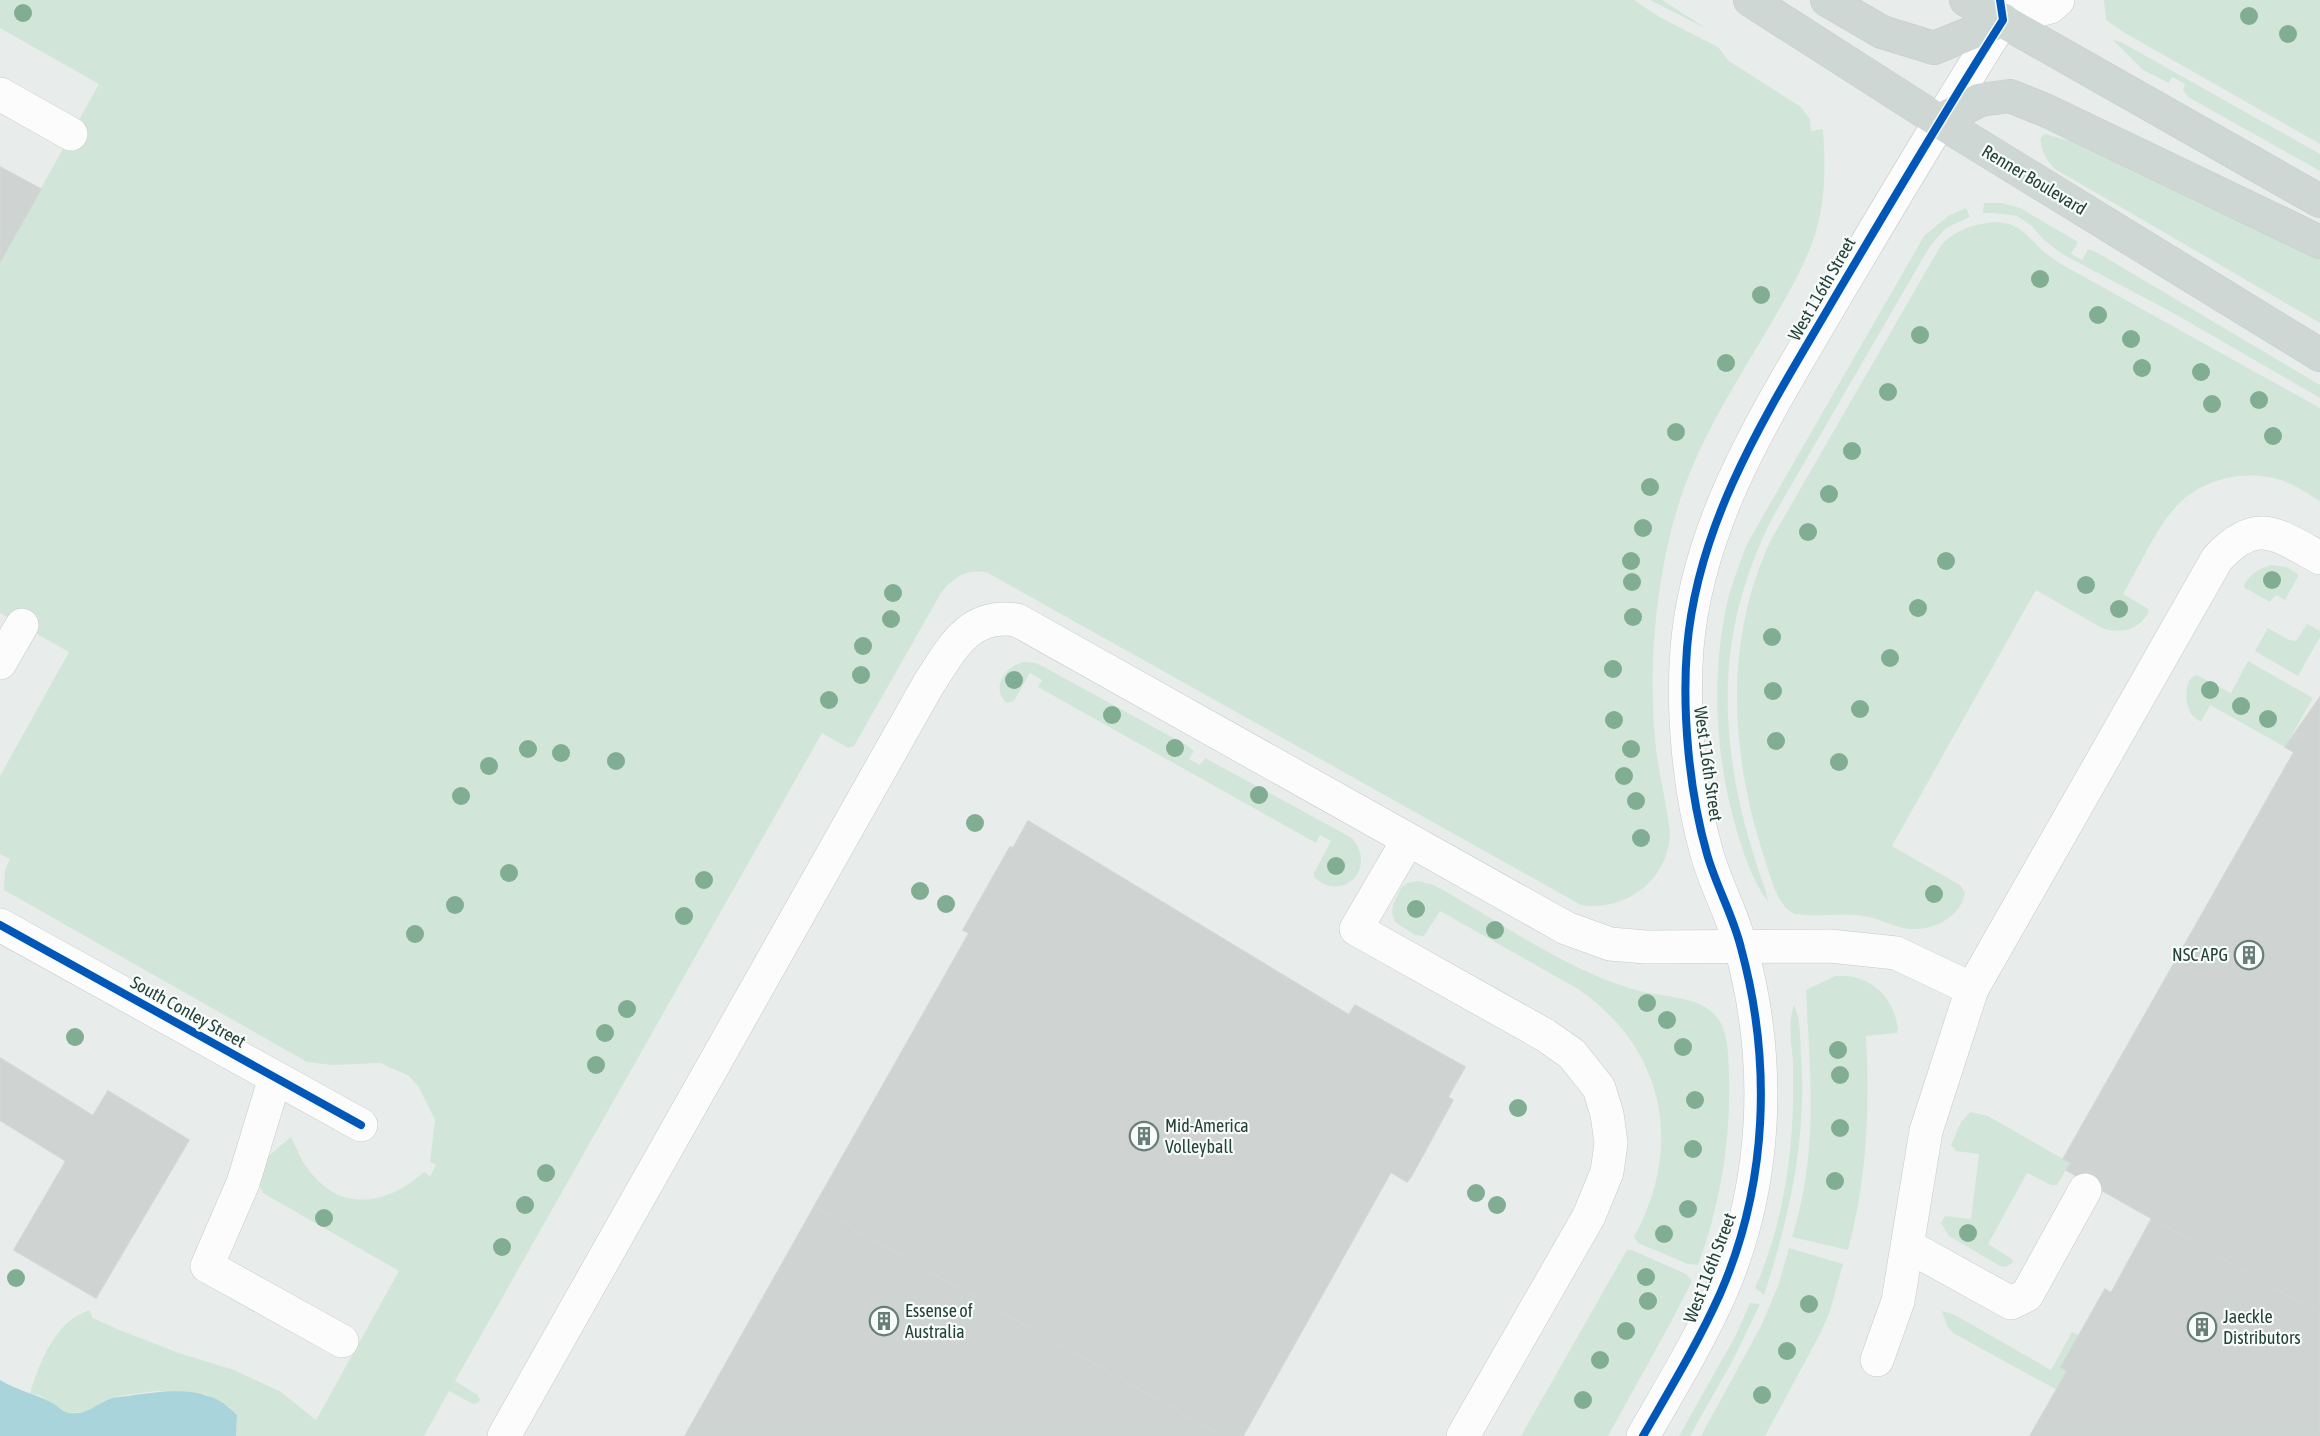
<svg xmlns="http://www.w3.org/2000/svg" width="2320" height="1436" viewBox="0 0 2320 1436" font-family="'Asap Condensed',sans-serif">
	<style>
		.green { fill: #d1e6d8 }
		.water { fill: #a9d4db }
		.building { fill: #cfd4d2; stroke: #d1d6d4; stroke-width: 1.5 }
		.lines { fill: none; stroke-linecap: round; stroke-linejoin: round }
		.minor-casing { stroke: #c5cac8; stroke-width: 34 }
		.major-casing { stroke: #c3ccc9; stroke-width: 34 }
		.minor { stroke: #fcfcfc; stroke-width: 33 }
		.major { stroke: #cfd7d5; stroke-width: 33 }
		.cycleway-casing { stroke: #f7fbf9; stroke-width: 11 }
		.cycleway { stroke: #0057b8; stroke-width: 8 }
		.tree { fill: #81ae93 }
		.labels { text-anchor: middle; stroke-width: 4.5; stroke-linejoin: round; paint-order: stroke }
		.street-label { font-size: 18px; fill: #24423a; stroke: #f7fbf9 }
		.poi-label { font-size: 18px; fill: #24423a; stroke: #f7fbf9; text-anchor: start }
	</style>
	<rect width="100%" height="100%" fill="#e8edeb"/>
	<g class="green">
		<path d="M0,0H1634L1661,18L1718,47L1729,61L1801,107L1810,119L1811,131L1823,129C1825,161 1826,192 1818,224C1809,259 1790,290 1772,322C1739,378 1703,433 1682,494C1657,567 1648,661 1655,737C1657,768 1666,799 1670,831C1670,878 1628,912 1581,905L988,573C969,568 953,577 941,593L854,746L848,748L822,733L455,1381L478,1395L480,1400L478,1403L473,1404L449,1391L424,1436H236L237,1415L230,1407L205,1394L157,1391L119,1396L106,1400L87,1412L67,1413L39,1395L30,1394C37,1369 50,1336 72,1319C77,1315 83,1313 89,1310L93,1318L117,1329L179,1353L234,1370L281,1392L316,1420L399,1271L263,1193L258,1183L264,1160L291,1137C297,1149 302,1163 311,1173C344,1214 389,1203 424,1172L430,1176L436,1165L430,1162L435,1120L418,1086L409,1076L380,1063L332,1065L307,1062L4,890L5,870L10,859L0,854V776L69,652L0,613V262L99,84L0,28Z"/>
		<polygon points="1650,0 1662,0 1707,29"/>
		<polygon points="2104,0 2320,0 2320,144 2125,33 2106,20"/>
		<polygon points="2113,40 2121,42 2320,154 2320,171 2188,97 2183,90 2185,84 2172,77 2169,83 2143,70"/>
		<path d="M2045,134L2071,141L2320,259V323L2055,169C2047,161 2039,149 2041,137Z"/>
		<polygon points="1984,203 2002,203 2020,208 2078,242 2071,254 2082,260 2088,249 2098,253 2320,385 2320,398 2175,314 2062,254 2043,239 2032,226 2017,216 1994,213 1983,213"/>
		<path d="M1966,208L1970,217L1946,228L1930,246L1774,515C1724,612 1717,703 1741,809C1746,831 1753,853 1760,875C1763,883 1767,892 1768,901C1752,881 1746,859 1738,835C1717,766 1711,690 1724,618C1728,593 1738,568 1747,544L1924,236L1948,216Z"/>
		<path d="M1996,222C2019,223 2026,235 2041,249C2047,255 2054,259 2061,264L2320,408V501C2305,492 2291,482 2274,478C2238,470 2197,481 2173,510C2155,531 2138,569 2123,594L2147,608L2149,611C2140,631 2118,635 2100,627L2036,590L1892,846L1960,885L1965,893C1960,920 1928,933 1903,928C1890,925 1878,918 1864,916C1841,913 1818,917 1795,914C1777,907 1771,877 1765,860C1730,754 1723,640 1772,538L1941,245C1957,229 1974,224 1996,222Z"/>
		<path d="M2271,565L2286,567L2297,573L2298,576L2285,600L2276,595L2270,602L2245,588L2244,585C2250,574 2258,569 2271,565Z"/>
		<polygon points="2307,624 2320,631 2320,637 2298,676 2255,651 2268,628 2289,640 2296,641"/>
		<path d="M2248,661L2313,698L2285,747L2210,705L2201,722C2199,720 2194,718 2193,716C2184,707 2183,677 2197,675L2231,693Z"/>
		<path d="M1023,662L1036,663L1044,667L1188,746L1194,751L1189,759L1200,765L1205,758L1352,838C1378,868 1343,904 1314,877V873L1331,841L1320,835L1316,843L1038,687L1042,680L1030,673L1014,701L1007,703C990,688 1005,667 1023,662Z"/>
		<path d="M1418,881L1434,885C1498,920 1569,973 1640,991C1662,997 1696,996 1713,1013C1729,1028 1728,1053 1729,1073C1731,1139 1721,1203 1698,1265L1688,1264L1638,1243L1634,1237C1684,1146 1665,1049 1578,989L1440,911L1424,936L1415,935L1395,922L1392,913L1393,905L1401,888L1407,883Z"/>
		<path d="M1835,976C1869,973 1894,996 1898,1029L1897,1033L1866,1036C1870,1109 1867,1179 1848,1250L1792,1237C1819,1150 1810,1078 1806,990Z"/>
		<path d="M1794,1005C1801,1019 1800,1039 1801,1055C1807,1138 1790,1216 1764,1295L1755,1288C1781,1230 1792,1163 1793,1100C1793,1088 1793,1076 1793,1064C1792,1043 1787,1025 1794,1005Z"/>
		<polygon points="1970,1112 1988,1116 2070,1163 2057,1185 2051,1185 2027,1173 1988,1244 2012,1259 2013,1262 2006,1267 2000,1266 1949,1236 1941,1223 1945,1216 1971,1219 1979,1154 1956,1151 1951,1145 1961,1122"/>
		<polygon points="1789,1248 1843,1264 1830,1311 1820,1334 1765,1436 1701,1436 1761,1326 1778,1286"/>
		<polygon points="1627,1250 1632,1250 1686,1274 1692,1281 1670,1324 1608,1436 1521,1436"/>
		<polygon points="1750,1303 1760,1304 1733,1360 1690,1436 1679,1436 1735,1337"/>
		<polygon points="1942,1311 1955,1315 2051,1370 2072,1332 2079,1335 2061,1367 2067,1371 2057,1390 1953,1333 1947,1326"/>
	</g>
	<path class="water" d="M0,1380C18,1391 37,1394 54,1404C59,1407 64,1413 70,1413C86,1415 94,1406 107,1400C116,1396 125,1397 134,1395C169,1390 211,1385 237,1415L236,1436H0Z"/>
	<g class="building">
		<polygon points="0,167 41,189 0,262"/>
		<polygon points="2320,697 2320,1314 2066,1170 2071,1163 2063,1159 2294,752 2285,747"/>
		<polygon points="1028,821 1349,1015 1355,1005 1465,1067 1448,1097 1453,1100 1412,1175 1407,1182 1391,1172 1243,1436 1223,1436 814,1207 969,933 963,930 1010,847 1013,848"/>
		<polygon points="0,1058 93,1116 108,1091 189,1140 96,1298 14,1250 66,1161 0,1120"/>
		<polygon points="814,1207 1223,1436 685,1436"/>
		<polygon points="2152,1218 2320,1314 2320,1436 2030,1436 2067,1371 2061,1367 2105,1289 2111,1293"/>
	</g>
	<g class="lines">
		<g class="minor-casing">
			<g id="minor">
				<polyline points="2003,20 2050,7 2058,0"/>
				<polyline points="0,94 71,134"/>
				<polyline points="0,663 22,625"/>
				<polyline points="1408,840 1356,929 1545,1035 1572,1054 1599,1088 1607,1114 1611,1143 1607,1172 1589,1216 1463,1436"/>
				<polyline points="0,925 361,1125"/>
				<polyline points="275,1078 243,1183 207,1266 342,1341"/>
				<polyline points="1908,1246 2011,1303 2027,1295 2085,1190"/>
				<path d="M1877,1360L1898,1301L1926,1131L1972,989L2217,559C2256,516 2277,534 2320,558"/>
				<path d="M504,1436L928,685C951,650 968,612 1017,620L1566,928L1610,944L1646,947L1830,946L1896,953L1972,989"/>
				<path d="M1643,1436C1670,1389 1698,1343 1720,1294C1768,1184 1772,1062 1741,948C1733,915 1716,886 1707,854C1689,791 1682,712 1687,648C1698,517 1771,407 1835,297C1890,204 1945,111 2003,20L2000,0"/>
			</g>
		</g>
		<g class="major-casing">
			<g id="major">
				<polyline points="1750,0 1939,121 2320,355"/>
				<polyline points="1827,0 1882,32 1934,48 2003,20"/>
				<polyline points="1966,0 2320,201"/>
				<polyline points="1939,121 1980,100 2010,96 2045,110 2320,242"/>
			</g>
		</g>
		<use href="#minor" class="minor"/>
		<use href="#major" class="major"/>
		<g class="cycleway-casing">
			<g id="cycleway">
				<polyline points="0,925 361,1125"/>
				<path d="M1643,1436C1670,1389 1698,1343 1720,1294C1768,1184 1772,1062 1741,948C1733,915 1716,886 1707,854C1689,791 1682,712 1687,648C1698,517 1771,407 1835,297C1890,204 1945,111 2003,20L2000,0"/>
			</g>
		</g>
		<use href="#cycleway" class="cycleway"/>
	</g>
	<g class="tree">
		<circle cx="23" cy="13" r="9"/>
		<circle cx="2249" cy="16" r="9"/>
		<circle cx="2288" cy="34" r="9"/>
		<circle cx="2040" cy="279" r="9"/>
		<circle cx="1761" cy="295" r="9"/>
		<circle cx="2098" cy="315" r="9"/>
		<circle cx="1920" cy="335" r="9"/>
		<circle cx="2131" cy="339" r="9"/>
		<circle cx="1726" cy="363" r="9"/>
		<circle cx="2142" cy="368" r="9"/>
		<circle cx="2201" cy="372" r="9"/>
		<circle cx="1888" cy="392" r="9"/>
		<circle cx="2259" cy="400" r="9"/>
		<circle cx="2212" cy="404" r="9"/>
		<circle cx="1676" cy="432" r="9"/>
		<circle cx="2273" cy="436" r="9"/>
		<circle cx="1852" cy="451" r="9"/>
		<circle cx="1650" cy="487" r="9"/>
		<circle cx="1829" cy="494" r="9"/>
		<circle cx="1643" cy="528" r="9"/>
		<circle cx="1808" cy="532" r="9"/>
		<circle cx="1631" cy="561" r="9"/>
		<circle cx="1946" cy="561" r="9"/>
		<circle cx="2272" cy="580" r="9"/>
		<circle cx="1632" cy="582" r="9"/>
		<circle cx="2086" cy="585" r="9"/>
		<circle cx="893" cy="593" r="9"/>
		<circle cx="1918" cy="608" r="9"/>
		<circle cx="2119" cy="609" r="9"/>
		<circle cx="1633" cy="617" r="9"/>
		<circle cx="891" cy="619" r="9"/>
		<circle cx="1772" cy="637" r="9"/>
		<circle cx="863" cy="646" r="9"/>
		<circle cx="1890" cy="658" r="9"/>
		<circle cx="1613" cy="669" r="9"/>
		<circle cx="861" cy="675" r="9"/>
		<circle cx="1014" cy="680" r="9"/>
		<circle cx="2210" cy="690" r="9"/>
		<circle cx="1773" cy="691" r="9"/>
		<circle cx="829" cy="700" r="9"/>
		<circle cx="2241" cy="706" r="9"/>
		<circle cx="1860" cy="709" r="9"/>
		<circle cx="1112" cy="715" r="9"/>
		<circle cx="2268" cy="719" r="9"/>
		<circle cx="1614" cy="720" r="9"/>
		<circle cx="1776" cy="741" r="9"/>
		<circle cx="1175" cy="748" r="9"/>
		<circle cx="528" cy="749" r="9"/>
		<circle cx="1631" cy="749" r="9"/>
		<circle cx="561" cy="753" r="9"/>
		<circle cx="616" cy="761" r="9"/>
		<circle cx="1839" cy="762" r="9"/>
		<circle cx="489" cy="766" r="9"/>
		<circle cx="1624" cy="776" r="9"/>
		<circle cx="1259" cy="795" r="9"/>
		<circle cx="461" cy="796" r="9"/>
		<circle cx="1636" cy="801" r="9"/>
		<circle cx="975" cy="823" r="9"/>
		<circle cx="1641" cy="838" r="9"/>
		<circle cx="1336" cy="866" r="9"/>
		<circle cx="509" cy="873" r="9"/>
		<circle cx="704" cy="880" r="9"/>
		<circle cx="920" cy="891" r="9"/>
		<circle cx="1934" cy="894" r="9"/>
		<circle cx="946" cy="904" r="9"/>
		<circle cx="455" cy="905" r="9"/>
		<circle cx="1416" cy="909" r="9"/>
		<circle cx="684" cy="916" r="9"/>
		<circle cx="1495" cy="930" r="9"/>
		<circle cx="415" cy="934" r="9"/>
		<circle cx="1647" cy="1003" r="9"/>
		<circle cx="627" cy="1009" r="9"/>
		<circle cx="1667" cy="1020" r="9"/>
		<circle cx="605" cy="1033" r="9"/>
		<circle cx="75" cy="1037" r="9"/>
		<circle cx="1683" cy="1047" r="9"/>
		<circle cx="1838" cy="1050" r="9"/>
		<circle cx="596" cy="1065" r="9"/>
		<circle cx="1840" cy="1075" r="9"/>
		<circle cx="1695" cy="1100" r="9"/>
		<circle cx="1518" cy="1108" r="9"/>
		<circle cx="1840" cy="1128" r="9"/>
		<circle cx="1693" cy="1149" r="9"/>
		<circle cx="546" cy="1173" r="9"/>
		<circle cx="1835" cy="1181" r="9"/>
		<circle cx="1476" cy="1193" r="9"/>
		<circle cx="525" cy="1205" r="9"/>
		<circle cx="1497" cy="1205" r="9"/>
		<circle cx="1688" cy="1209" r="9"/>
		<circle cx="324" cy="1218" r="9"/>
		<circle cx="1968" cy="1233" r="9"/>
		<circle cx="1664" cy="1234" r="9"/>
		<circle cx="502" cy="1247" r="9"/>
		<circle cx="1646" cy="1277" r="9"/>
		<circle cx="16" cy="1278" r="9"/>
		<circle cx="1648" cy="1301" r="9"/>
		<circle cx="1809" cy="1304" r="9"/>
		<circle cx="1626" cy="1331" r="9"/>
		<circle cx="1787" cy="1351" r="9"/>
		<circle cx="1600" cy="1360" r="9"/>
		<circle cx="1762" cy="1395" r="9"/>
		<circle cx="1583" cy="1400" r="9"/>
	</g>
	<defs>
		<g id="building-ring" transform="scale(1.5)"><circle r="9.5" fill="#f7fbf9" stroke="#697e78" stroke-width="1.5"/><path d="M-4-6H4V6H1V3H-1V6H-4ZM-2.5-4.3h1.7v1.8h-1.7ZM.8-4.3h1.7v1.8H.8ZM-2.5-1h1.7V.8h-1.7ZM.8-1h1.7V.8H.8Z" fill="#697e78"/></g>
	</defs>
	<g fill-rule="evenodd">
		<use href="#building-ring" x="2249" y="955"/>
		<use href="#building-ring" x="1144" y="1136"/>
		<use href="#building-ring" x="884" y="1321"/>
		<use href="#building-ring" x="2202" y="1327"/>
	</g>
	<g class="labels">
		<g class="street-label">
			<text transform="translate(2034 180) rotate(31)" y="6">Renner Boulevard</text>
			<text transform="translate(1822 289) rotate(-60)" y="6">West 116th Street</text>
			<text transform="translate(1708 764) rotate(82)" y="6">West 116th Street</text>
			<text transform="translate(188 1012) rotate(29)" y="6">South Conley Street</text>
			<text transform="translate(1710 1268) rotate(-69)" y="6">West 116th Street</text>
		</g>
		<g class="poi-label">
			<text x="2228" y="961" text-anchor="end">NSC APG</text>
			<text x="1165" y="1132">Mid-America<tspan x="1165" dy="21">Volleyball</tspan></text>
			<text x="905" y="1317">Essense of<tspan x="905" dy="21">Australia</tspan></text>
			<text x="2223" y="1323">Jaeckle<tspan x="2223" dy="21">Distributors</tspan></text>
		</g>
	</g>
</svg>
